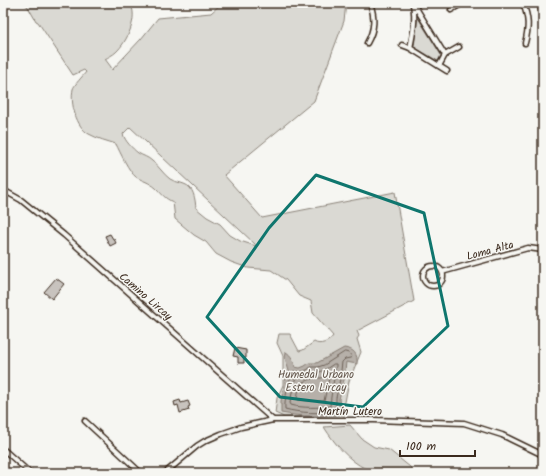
<svg xmlns="http://www.w3.org/2000/svg" width="546" height="476" viewBox="0 0 546 476" font-family="Kalam,sans-serif">
	<style>
		.green { fill: #dad9d3; stroke: #8a8278; fill-rule: evenodd }
		.water { fill: #b6b0a9; stroke: #857a71 }
		.lines { fill: none; stroke-linecap: round; stroke-linejoin: round }
		.shore { stroke: #6c6056; stroke-width: 1 }
		.building { fill: #c8c3be; stroke: #3b2a1e }
		.minor-casing { stroke: #3b2a1e; stroke-width: 7 }
		.minor { stroke: #f6f6f2; stroke-width: 4 }
		.marked { fill: none; stroke: #0f766e; stroke-width: 3; stroke-linejoin: round }
		.labels { text-anchor: middle; stroke-width: 3; stroke-linejoin: round; paint-order: stroke }
		.street-label { font-size: 11px; fill: #3b2a1e; stroke: #f6f6f2 }
		.park-label { font-size: 11px; fill: #63564b; stroke: #f6f6f2 }
	</style>
	<rect width="100%" height="100%" fill="#f6f6f2"/>
	<filter id="ink" filterUnits="userSpaceOnUse"><feTurbulence type="fractalNoise" baseFrequency=".025" numOctaves="2"/><feDisplacementMap in="SourceGraphic" scale="8" xChannelSelector="R" yChannelSelector="G"/><feConvolveMatrix kernelMatrix="1 2 1 2 8 2 1 2 1" color-interpolation-filters="sRGB"/></filter>
	<g filter="url(#ink)">
		<g class="green">
			<path d="M23,3H130C139,17 127,42 116,52C113,55 108,57 105,59L111,67L112,70L141,39L158,18L211,13L222,3H346L344,21L314,101L224,175L262,218L395,192L414,301L357,331L359,336L357,339L361,352L349,381L345,402L340,409L345,418L315,417H284L275,413L277,398L283,385V356L277,343L279,334H290L299,351L303,350L314,342C320,346 329,342 333,336L313,313L311,301L299,296L286,280L271,270L248,268L231,262L216,254L206,242L194,235L175,219L173,202C164,198 162,194 156,188C149,182 143,181 136,177C129,172 120,152 116,144C107,141 98,139 89,134C76,127 70,103 73,89C74,85 83,76 86,72L84,70L73,75L38,22L36,21L28,7ZM130,127L256,245V246L240,241L230,235L220,224L207,217L196,208C195,199 194,187 184,184C179,182 175,182 170,179C163,174 159,166 152,161C148,157 143,156 138,153C132,148 125,141 123,134Z"/>
			<polygon points="418,18 441,55 438,61 414,47 417,22"/>
			<path d="M350,425L362,439L374,447L389,450L410,467L414,473H381C377,470 371,471 366,469C348,460 335,444 324,427Z"/>
		</g>
		<path class="water" d="M344,348C354,349 358,354 357,364L346,362L344,380L339,399L340,407L345,414C323,417 302,417 281,413V401L285,381L289,371L285,358L286,352C291,355 294,361 295,367L300,368L305,366L309,363H317Z"/>
		<g class="lines">
			<g class="shore">
				<path d="M345,352L349,353L352,357L350,358L345,359L342,362L340,379L336,398V411C322,414 299,413 285,409C284,400 289,380 293,371L301,372L307,370L311,367H318L324,365Z"/>
				<path d="M334,364H336V366L331,397L330,406C320,408 301,408 291,405L290,403L294,383L296,377L308,375L312,372H320L326,369Z"/>
				<polygon points="326,376 328,376 329,378 324,401 309,401 298,400 297,398 300,383 314,378 321,378"/>
			</g>
		</g>
		<g class="building">
			<polygon points="537,3 543,3 543,13 539,14"/>
			<polygon points="110,234 113,239 114,239 116,243 110,246 105,236"/>
			<polygon points="56,278 64,284 52,299 44,292"/>
			<polygon points="235,348 246,350 246,358 244,358 244,363 238,363 238,357 233,356"/>
			<polygon points="180,400 181,403 188,401 190,406 188,407 189,410 180,413 178,405 175,406 174,402"/>
		</g>
		<g class="lines">
			<g class="minor-casing">
				<g id="minor">
					<polyline points="413,3 445,55"/>
					<path d="M523,3C529,19 529,27 525,43"/>
					<polyline points="451,10 463,3"/>
					<path d="M367,43C375,29 375,17 370,3"/>
					<polyline points="402,45 410,48 447,71"/>
					<path d="M410,48C413,34 416,19 413,5"/>
					<polyline points="439,66 445,55 459,47"/>
					<polyline points="3,190 21,200 64,235 273,420"/>
					<circle cx="433" cy="276" r="10"/>
					<polyline points="442,272 528,248 543,250"/>
					<polyline points="85,421 141,473"/>
					<polyline points="3,449 30,473"/>
					<polyline points="165,473 197,446 205,441 221,434 241,427 273,420 374,420 464,423 502,435 543,455"/>
				</g>
			</g>
			<use href="#minor" class="minor"/>
		</g>
	</g>
	<path class="marked" d="M316,175L424,213L448,326L363,407L280,397L207,317L269,228Z"/>
	<g class="labels">
		<g class="street-label">
			<text transform="translate(490 250) rotate(-15)" y="4">Loma Alta</text>
			<text transform="translate(146 296) rotate(41)" y="4">Camino Lircay</text>
			<text x="350" y="415">Martín Lutero</text>
		</g>
		<g class="park-label">
			<text x="316" y="378">Humedal Urbano<tspan x="316" dy="13">Estero Lircay</tspan></text>
		</g>
	</g>
	<rect width="546" height="476" fill="none" stroke="#f6f6f2" stroke-width="16"/>
	<rect x="8" y="8" width="530" height="460" fill="none" stroke="#3b2a1e" stroke-width="1.5" filter="url(#ink)"/>
	<path d="M400 450v6h75v-6" fill="none" stroke="#3b2a1e" stroke-width="2"/>
	<text x="406" y="450" font-size="12" fill="#3b2a1e" stroke="#f6f6f2" stroke-width="3" paint-order="stroke">100 m</text>
</svg>
